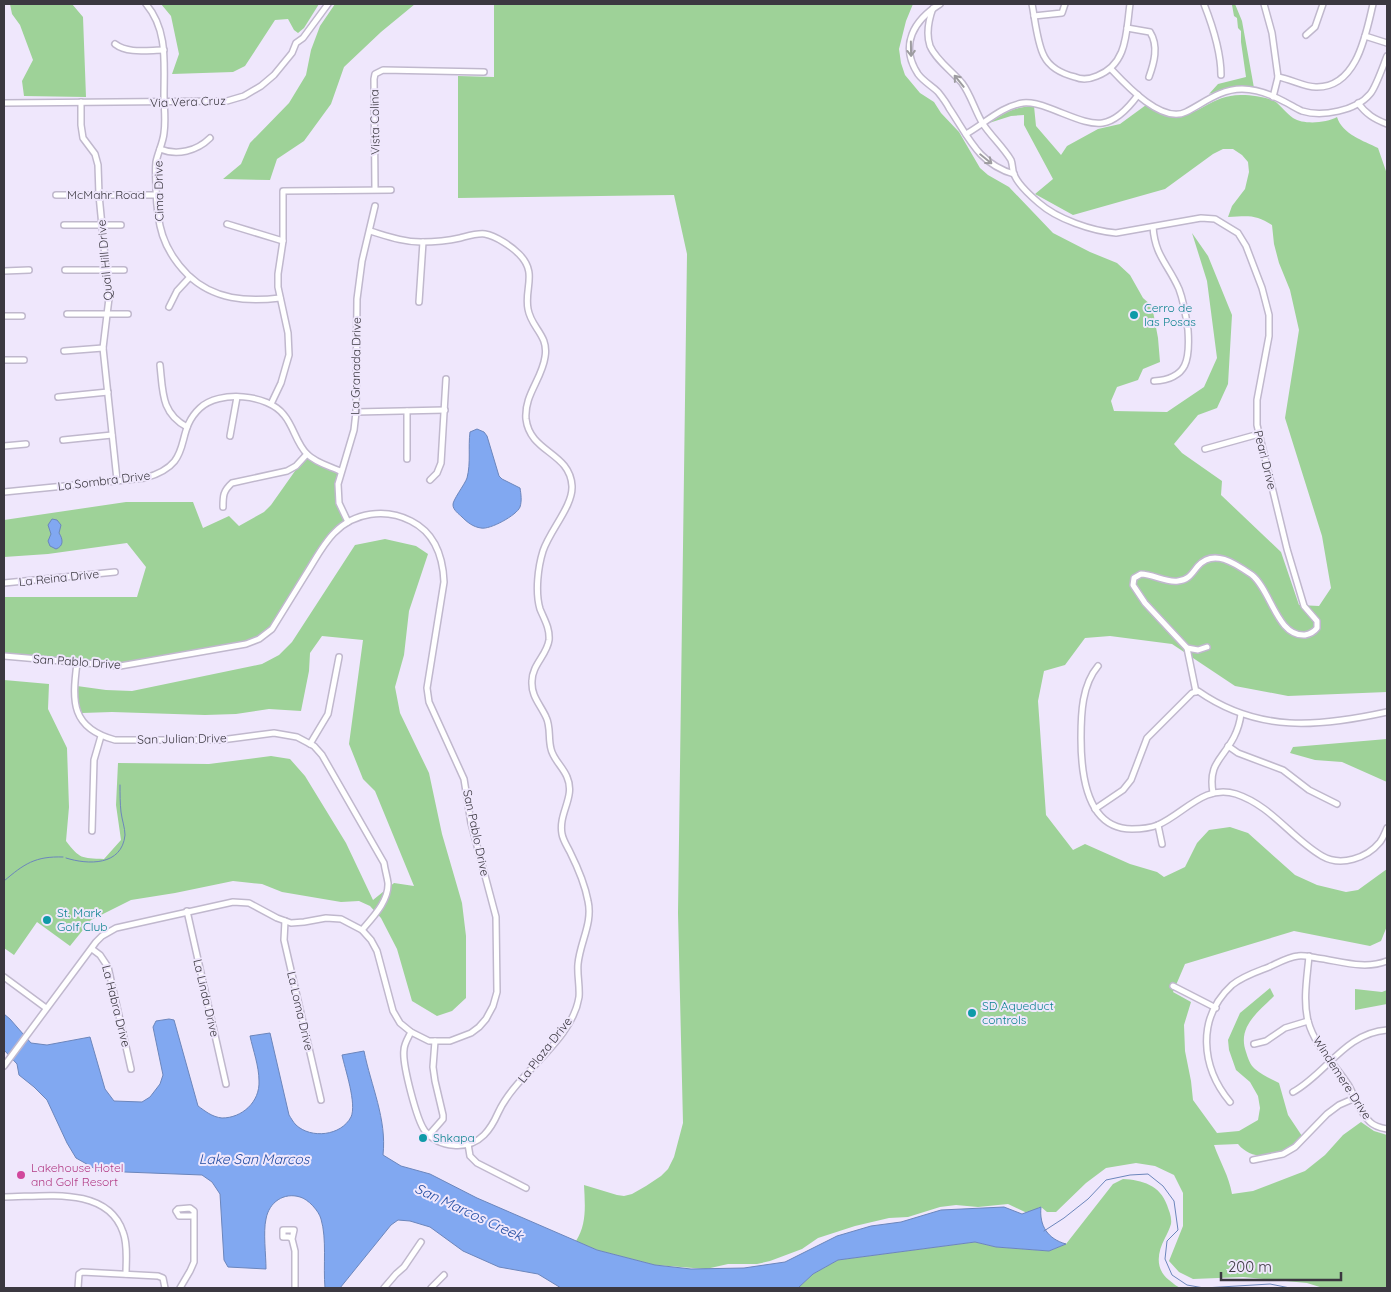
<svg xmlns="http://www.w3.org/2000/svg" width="1391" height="1292" viewBox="0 0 1391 1292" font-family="Quicksand,sans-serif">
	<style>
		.green { fill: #9ed298 }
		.water { fill: #81a8f1; stroke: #6c86bc }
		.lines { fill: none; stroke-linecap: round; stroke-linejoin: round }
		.stream { stroke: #6c86bc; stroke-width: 1 }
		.minor-casing { stroke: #c0b8cd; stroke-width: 8 }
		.minor { stroke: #fff; stroke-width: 5 }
		.oneway { stroke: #9d9ca0 }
		.culture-dot { fill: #0f9aa8; stroke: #efe7fc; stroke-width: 2 }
		.hotel-dot { fill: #d1479c; stroke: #efe7fc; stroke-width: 2 }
		.labels { text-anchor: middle; stroke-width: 4; stroke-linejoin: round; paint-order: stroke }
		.street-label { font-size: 12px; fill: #3b3840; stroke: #efe7fc }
		.culture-label { font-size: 12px; fill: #0d838f; stroke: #efe7fc; text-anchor: start }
		.hotel-label { font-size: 12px; fill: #b23c85; stroke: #efe7fc; text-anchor: start }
		.water-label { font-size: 14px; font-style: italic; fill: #244ea3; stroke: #efe7fc }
	</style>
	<rect width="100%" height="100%" fill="#efe7fc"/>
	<g class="green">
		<polygon points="10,4 72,4 83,17 86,97 24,96 22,81 33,60 20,25 12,14"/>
		<polygon points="161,4 319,4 304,28 298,33 294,30 288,19 275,20 245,66 233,72 172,74 179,54 171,16"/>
		<polygon points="335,4 415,4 381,32 344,67 331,104 304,141 277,159 270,180 223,179 241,164 250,143 289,103 306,75 311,50 320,26"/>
		<path d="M494,4H913L906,21L899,49L901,63L905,75L920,93L934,102L941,113L959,132L980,168L988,175L1009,187L1053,233L1090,252L1117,263L1130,275L1143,298L1152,306L1158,338L1160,362L1143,369L1138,380L1117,387L1111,401L1114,411L1167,412L1204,387L1217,358L1207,281L1192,233L1208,256L1232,315L1228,384L1217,408L1198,415L1174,444L1182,453L1222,481L1221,495L1281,552L1299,605L1319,606L1331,588L1322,536L1285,418L1299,330L1290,290L1279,263L1274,244L1272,225C1256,214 1247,216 1228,217L1232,206L1245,189L1249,172L1248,162L1242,155L1233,149H1223L1213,154L1165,189L1073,215L1035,194L1053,179L1024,125V115L1011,116L989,123C1006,112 1014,107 1034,106L1036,126L1061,155L1067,146L1098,129L1120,124L1146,105C1190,136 1201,94 1242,95C1252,95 1267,97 1276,102C1282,107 1286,113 1293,118C1304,125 1326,123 1337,117C1342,134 1364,141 1378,148L1387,174V692L1288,696L1235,686L1172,644L1110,636L1085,638L1065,665L1044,671L1038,701L1046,815L1073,850L1085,844L1130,864L1157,872L1164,877L1185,867L1197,843L1209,830L1230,827L1248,833L1295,875L1317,885L1346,892L1358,890L1387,869V926L1381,941L1370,946L1294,931L1185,964L1173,992L1191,1002L1184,1025L1185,1051L1191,1081L1193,1100L1217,1133L1239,1131L1258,1120L1260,1108L1258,1096L1250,1082L1236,1070L1229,1050L1228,1040L1240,1013L1270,988L1274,996C1258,1012 1237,1027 1246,1052C1248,1058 1250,1065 1255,1069C1262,1075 1271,1079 1279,1083L1288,1115L1302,1136C1287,1153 1256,1166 1238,1144L1214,1145C1220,1162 1229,1176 1232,1194L1253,1191L1305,1171L1325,1155L1343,1135L1361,1122L1374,1131L1387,1135V1288H1323L1307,1283L1243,1277L1193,1279L1179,1272L1169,1261L1183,1226V1193L1174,1175L1155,1166L1136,1163L1106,1168L1086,1183L1056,1212H1047L1041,1207H1039L1037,1211L1025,1212L1008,1204L978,1207L956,1205L940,1207L908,1217L889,1218L855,1226L818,1238L802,1249L770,1261L757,1264H728L706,1269L655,1265L597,1250L576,1241C587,1224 585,1205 584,1185L617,1195L624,1196L632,1194L646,1186L661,1176L668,1169L674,1157L683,1123L678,913L687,254L674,195L458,198V76L494,77Z"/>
		<polygon points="1230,4 1235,4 1242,21 1254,88 1232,87 1209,94 1218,84 1246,77 1241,42 1241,31 1238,28 1237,18 1234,16 1232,5"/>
		<polygon points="307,454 340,471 338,495 348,522 334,533 276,623 256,641 133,665 4,656 4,597 137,597 146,567 127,543 48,554 4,557 4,520 126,502 193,502 203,528 229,516 239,526 264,512 271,505"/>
		<path d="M385,539L416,546L428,554L409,611L404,655L395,687L400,713L429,773L442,834L462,903L466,936V998L452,1011L437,1016L412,1001L397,949L381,918L370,906L359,901L341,902L282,892L262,884L233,881L175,893L131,900L91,920L70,946L37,922L14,955L4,948V680L49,684L48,709L67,748L69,807L66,841C80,859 81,858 104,859L121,840L116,805L118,763L209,764L271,756L290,759L305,776L346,843L373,900L394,883L414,886L375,791L363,779L349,744L363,640L322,636L310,653L309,671L301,711L269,709L236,714L205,715L112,712L82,713L77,705V686L106,690L132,691L262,664L279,655L292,642L355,545Z"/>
		<polygon points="1387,739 1387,782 1342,762 1315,760 1290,753 1293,747"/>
		<polygon points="1355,989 1382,992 1387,990 1387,1004 1355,1010"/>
		<path d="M1123,1179C1142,1180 1160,1185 1167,1205C1169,1211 1172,1217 1171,1224C1170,1228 1167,1234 1165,1238C1157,1253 1155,1269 1169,1280C1174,1284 1177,1287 1182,1288H798L813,1274L838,1260L975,1242L996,1247L1049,1251L1066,1244L1113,1184Z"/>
	</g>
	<g class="water">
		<path d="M477,429L484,432L487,436L499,476L502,479L520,488C521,494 522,501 520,507C517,515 490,530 481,528C473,527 467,522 462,517C459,514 453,510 453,505C452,501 465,484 467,478C471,463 468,447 470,432Z"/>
		<path d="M52,519L57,520L61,525L59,533C63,539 64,546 56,549L50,546L48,541L51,534L48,525Z"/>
		<path d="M4,1014L10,1019L31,1043L47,1045L90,1037L105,1089L114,1101L142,1102L150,1097L160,1084L163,1075L153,1027L156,1021L169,1019L174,1020L198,1106C205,1111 212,1117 222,1118C242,1118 260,1102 259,1081C259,1066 253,1050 250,1036L270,1033L289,1115C291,1118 293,1122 296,1125C311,1139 341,1136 351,1117C357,1104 345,1069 342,1055L364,1051C371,1086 387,1119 383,1155L401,1166L430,1174L477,1198L597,1250L655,1265L691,1269L744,1268L785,1262L837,1236L871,1226L901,1222L941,1210L1004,1207L1022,1214L1041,1207C1039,1226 1048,1239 1066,1244L1049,1251L996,1247L975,1242L838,1260L813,1274L798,1288H561L538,1274L499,1267L463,1251L430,1227L410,1221L398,1220L391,1225L340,1288H325C323,1266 327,1239 321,1219C319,1211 308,1199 300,1197C284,1192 269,1202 266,1219C263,1232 266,1255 266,1269L228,1267L224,1260L220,1194L212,1182L202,1175L99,1171L76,1158L67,1143L47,1100L34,1087L19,1075L17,1064L4,1050Z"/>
	</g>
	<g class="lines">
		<g class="stream">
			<path d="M66,858C88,865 122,866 125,835C125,828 122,820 121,812C120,803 120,794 120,785"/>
			<path d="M4,881C24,864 35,856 63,857"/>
			<polyline points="1044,1231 1064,1218 1088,1199 1106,1180 1130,1175 1148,1174 1163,1186 1174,1201 1178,1230 1167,1241 1165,1259 1172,1275 1187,1285 1204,1288 1270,1284 1290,1288"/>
		</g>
		<g class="minor-casing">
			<g id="minor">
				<path d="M146,4C168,30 164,63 164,95C164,107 166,120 164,133C163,143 158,152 156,162C155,171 156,180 156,189C157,224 162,249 188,275C214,300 247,302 280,298"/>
				<path d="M940,4C914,20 899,45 918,74C923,81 932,86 938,92C942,97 946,102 949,108C968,136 978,164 1014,174"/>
				<path d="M1032,4C1035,19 1037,43 1044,56C1050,68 1063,74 1075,77C1082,80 1090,79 1097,76C1128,64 1126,32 1130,4"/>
				<path d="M1204,4C1213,27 1221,51 1221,75"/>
				<polyline points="1264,4 1272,33 1278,77 1273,97"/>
				<path d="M933,8C929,19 926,34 930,46C936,60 952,71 962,83C971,95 975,111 983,124C991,136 1003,147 1011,160C1013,165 1012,170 1014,174C1017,183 1032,197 1039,203C1057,219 1092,231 1116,233L1201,218L1215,219L1238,233L1246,246L1262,288L1269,315V336L1257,400V425L1287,549L1304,606L1317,621V628C1314,632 1310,634 1305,635C1277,637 1271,590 1252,575C1236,564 1214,548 1198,566C1192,573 1189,580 1178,581C1166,583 1153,574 1141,574L1134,578L1133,585L1145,603L1187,648L1196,692"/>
				<polyline points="1034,16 1062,13 1065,4"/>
				<path d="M1127,28L1150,32C1159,46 1154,63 1149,77"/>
				<polyline points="1306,35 1315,27 1323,4"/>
				<polyline points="1365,36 1387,43"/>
				<path d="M115,44C128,54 148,50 164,50"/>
				<path d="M1111,69C1126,85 1162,124 1186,112C1204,103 1220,89 1242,89C1257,89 1272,95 1285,102C1291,105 1297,109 1302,111C1322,117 1356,111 1370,94C1376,87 1383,66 1387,56"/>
				<path d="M1278,77C1291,79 1304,87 1316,87C1357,88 1366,34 1373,4"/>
				<polyline points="81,102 81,125 83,138 95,154 98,165 99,195 109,298 103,348 117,480"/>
				<polyline points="4,103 227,101 244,96 261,86 274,75 292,53 296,43 303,38 328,4"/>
				<path d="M1358,103C1366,114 1374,119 1387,124"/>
				<path d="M966,134C984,124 1002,106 1023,103C1032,102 1041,105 1049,108C1092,124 1107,137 1138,95"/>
				<path d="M160,149C177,156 197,151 210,138"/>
				<polyline points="375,189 374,79 375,74 383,70 484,72"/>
				<polyline points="56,195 157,195"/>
				<polyline points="227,224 283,241"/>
				<polyline points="64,225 121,225"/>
				<path d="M1153,227C1155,256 1168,264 1179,289C1184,302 1186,316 1188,330C1190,359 1188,379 1154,381"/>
				<path d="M370,231C387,236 403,242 421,242C434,242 447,241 460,238C468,236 477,233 485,234C496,236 511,246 519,254C538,273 524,288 528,309C531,328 549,335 545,357C542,379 524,395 526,419C530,453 570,452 572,486C573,506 550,530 543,551C538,567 535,592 540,609C544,619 550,628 549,640C547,655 532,665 532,681C531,696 540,704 546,717C551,727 548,738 551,749C553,759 563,767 567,777C576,797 558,813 562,834C563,840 567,846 570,852C577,866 585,885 588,901C593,923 580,942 578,964C577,975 580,986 579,997C572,1042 516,1073 498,1113C494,1122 490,1129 484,1135C468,1151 439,1148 425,1131C417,1121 402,1064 404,1050C404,1044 408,1038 411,1032"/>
				<polyline points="65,270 124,270"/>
				<polyline points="4,271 29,270"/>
				<polyline points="419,302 423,242"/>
				<polyline points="169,307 177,291 190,277"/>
				<polyline points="67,314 128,314"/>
				<polyline points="4,316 22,316"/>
				<polyline points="64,351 103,348"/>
				<polyline points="4,360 24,360"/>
				<path d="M160,365C163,392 161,413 187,427"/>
				<polyline points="58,397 108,392"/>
				<polyline points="271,404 281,383 289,355 288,333 278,287 278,274 283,241 283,191 391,190"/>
				<polyline points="407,411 407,459"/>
				<polyline points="356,412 445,410"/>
				<polyline points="230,436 237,397"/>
				<polyline points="63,440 112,435"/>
				<polyline points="4,446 26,444"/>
				<polyline points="1205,449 1259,434"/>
				<polyline points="430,480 437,473 441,463 446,379"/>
				<path d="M4,492L145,478C197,463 172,434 200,408C219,390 268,394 284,415C294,427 296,443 307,454C316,463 329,466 340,471"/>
				<path d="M223,507C223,496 223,491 232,483L287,471L296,466L307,454"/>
				<polyline points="348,522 339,503 338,484 354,430 356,412 357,299 362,261 375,206"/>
				<polyline points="4,583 115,572"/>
				<polyline points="1187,648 1198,650 1207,647"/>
				<path d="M4,656L120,666L246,644L259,639L272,629C283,611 295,592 306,574C315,560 323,544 334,533C354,512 386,508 411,521C435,533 443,557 444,582L427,688L429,702L464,779L471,823L496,917L497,992L493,1006L486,1019L479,1027L471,1033L450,1041H429L411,1032L400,1023L393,1011L377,951L371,940L362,930L341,919L326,918L304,922L291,923L277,918L249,903L233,902L116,928L102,936L96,942L4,1066"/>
				<path d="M77,663C72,702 71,728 115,740H221L274,733L297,737L314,746L322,755L384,863C385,870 387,876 388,883C389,901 373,917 362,930"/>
				<path d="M1098,666C1082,685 1081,713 1081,738C1081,773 1086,829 1132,829C1141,829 1150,828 1158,825C1185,813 1204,784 1236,794C1272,806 1291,838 1322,856C1341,867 1367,858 1380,842C1383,838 1385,833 1387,828"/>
				<polyline points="310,744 328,714 339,657"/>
				<polyline points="1228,746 1238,753 1283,770 1309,790 1337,804"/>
				<path d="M1213,793C1208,763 1222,760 1234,737C1238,729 1240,722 1241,714"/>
				<path d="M1095,809L1123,790L1131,780L1147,738L1192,693L1198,691C1258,733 1319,727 1387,712"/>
				<polyline points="1158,825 1162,844"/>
				<polyline points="92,831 94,760 101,736"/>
				<polyline points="187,911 226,1084"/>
				<polyline points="285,921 284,940 321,1100"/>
				<polyline points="92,949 100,955 108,967 131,1069"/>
				<path d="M1309,956C1307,978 1303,1000 1308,1021C1315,1047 1335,1064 1349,1086C1355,1097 1360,1113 1370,1122C1374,1126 1381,1128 1387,1129"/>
				<polyline points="4,977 46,1008"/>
				<polyline points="1173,986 1216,1008"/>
				<polyline points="1254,1044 1266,1041 1285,1028 1308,1021"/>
				<path d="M1293,1092C1326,1074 1345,1033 1387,1030"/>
				<path d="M1230,1102C1201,1067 1196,1018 1232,985C1243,976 1256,972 1269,967C1278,963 1288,957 1298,956C1304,955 1310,957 1317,958C1340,961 1364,970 1387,961"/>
				<polyline points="429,1135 443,1119 443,1115 435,1081 433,1067 435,1041"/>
				<polyline points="468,1144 470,1156 477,1163 526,1188"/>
				<polyline points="1253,1160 1283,1154 1295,1147 1327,1114 1339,1105 1355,1098"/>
				<path d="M4,1197C43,1197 107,1185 123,1232C128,1245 126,1261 126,1274"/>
				<polyline points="292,1239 289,1237 283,1237 283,1230 294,1230 292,1239 295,1251 295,1288"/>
				<polyline points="78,1288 79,1274 82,1272 158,1276 163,1278 165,1288"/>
				<polyline points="180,1288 190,1271 194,1262 194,1211 190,1208 178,1209 176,1211 179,1216 194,1216"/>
				<polyline points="384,1288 396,1274 404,1267 421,1242"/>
				<polyline points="431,1288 444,1275"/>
			</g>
		</g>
		<use href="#minor" class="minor"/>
	</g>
	<defs><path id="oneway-shaft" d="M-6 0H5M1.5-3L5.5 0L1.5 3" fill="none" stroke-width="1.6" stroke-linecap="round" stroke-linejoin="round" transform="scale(1.25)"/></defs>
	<g class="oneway">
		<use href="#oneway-shaft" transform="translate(911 49) rotate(89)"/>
		<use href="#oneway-shaft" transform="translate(959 81) rotate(-129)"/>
		<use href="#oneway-shaft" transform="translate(986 159) rotate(39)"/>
	</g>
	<g class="culture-dot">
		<circle cx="1134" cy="315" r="5"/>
		<circle cx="47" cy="920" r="5"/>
		<circle cx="972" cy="1013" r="5"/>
		<circle cx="423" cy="1138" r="5"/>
	</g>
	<circle class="hotel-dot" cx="21" cy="1175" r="5"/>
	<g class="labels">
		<g class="street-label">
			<text transform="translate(188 102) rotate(-2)" y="4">Via Vera Cruz</text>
			<text transform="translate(375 122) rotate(-91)" y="4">Vista Colina</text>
			<text transform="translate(159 191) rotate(-91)" y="4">Cima Drive</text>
			<text x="106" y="199">McMahr Road</text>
			<text transform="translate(105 260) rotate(-95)" y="4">Quail Hill Drive</text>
			<text transform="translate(356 366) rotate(-89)" y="4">La Granada Drive</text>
			<text transform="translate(1265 460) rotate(76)" y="4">Pearl Drive</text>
			<text transform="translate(104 481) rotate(-7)" y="4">La Sombra Drive</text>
			<text transform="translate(59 578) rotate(-6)" y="4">La Reina Drive</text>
			<text transform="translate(77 662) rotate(4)" y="4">San Pablo Drive</text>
			<text transform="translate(182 739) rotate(-1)" y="4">San Julian Drive</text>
			<text transform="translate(476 833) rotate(78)" y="4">San Pablo Drive</text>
			<text transform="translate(206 998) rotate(77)" y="4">La Linda Drive</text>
			<text transform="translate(116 1006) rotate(76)" y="4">La Habra Drive</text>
			<text transform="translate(300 1011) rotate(77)" y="4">La Loma Drive</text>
			<text transform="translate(545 1050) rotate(-52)" y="4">La Plaza Drive</text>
			<text transform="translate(1342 1078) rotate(57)" y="4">Windemere Drive</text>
		</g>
		<g class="culture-label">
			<text x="1144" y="312">Cerro de<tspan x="1144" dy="14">las Posas</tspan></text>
			<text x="57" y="917">St. Mark<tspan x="57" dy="14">Golf Club</tspan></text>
			<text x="982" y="1010">SD Aqueduct<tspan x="982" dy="14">controls</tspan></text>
			<text x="433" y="1142">Shkapa</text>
		</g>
		<g class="hotel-label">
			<text x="31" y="1172">Lakehouse Hotel<tspan x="31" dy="14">and Golf Resort</tspan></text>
		</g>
		<g class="water-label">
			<text x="254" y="1164">Lake San Marcos</text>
			<text transform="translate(469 1212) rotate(25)" y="5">San Marcos Creek</text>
		</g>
	</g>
	<rect width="1391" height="1292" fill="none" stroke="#3b3840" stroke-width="10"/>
	<path d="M1221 1272v8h120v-8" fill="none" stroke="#3b3840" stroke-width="2.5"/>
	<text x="1228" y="1272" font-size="15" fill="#3b3840" stroke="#efe7fc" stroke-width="4" paint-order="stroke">200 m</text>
</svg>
